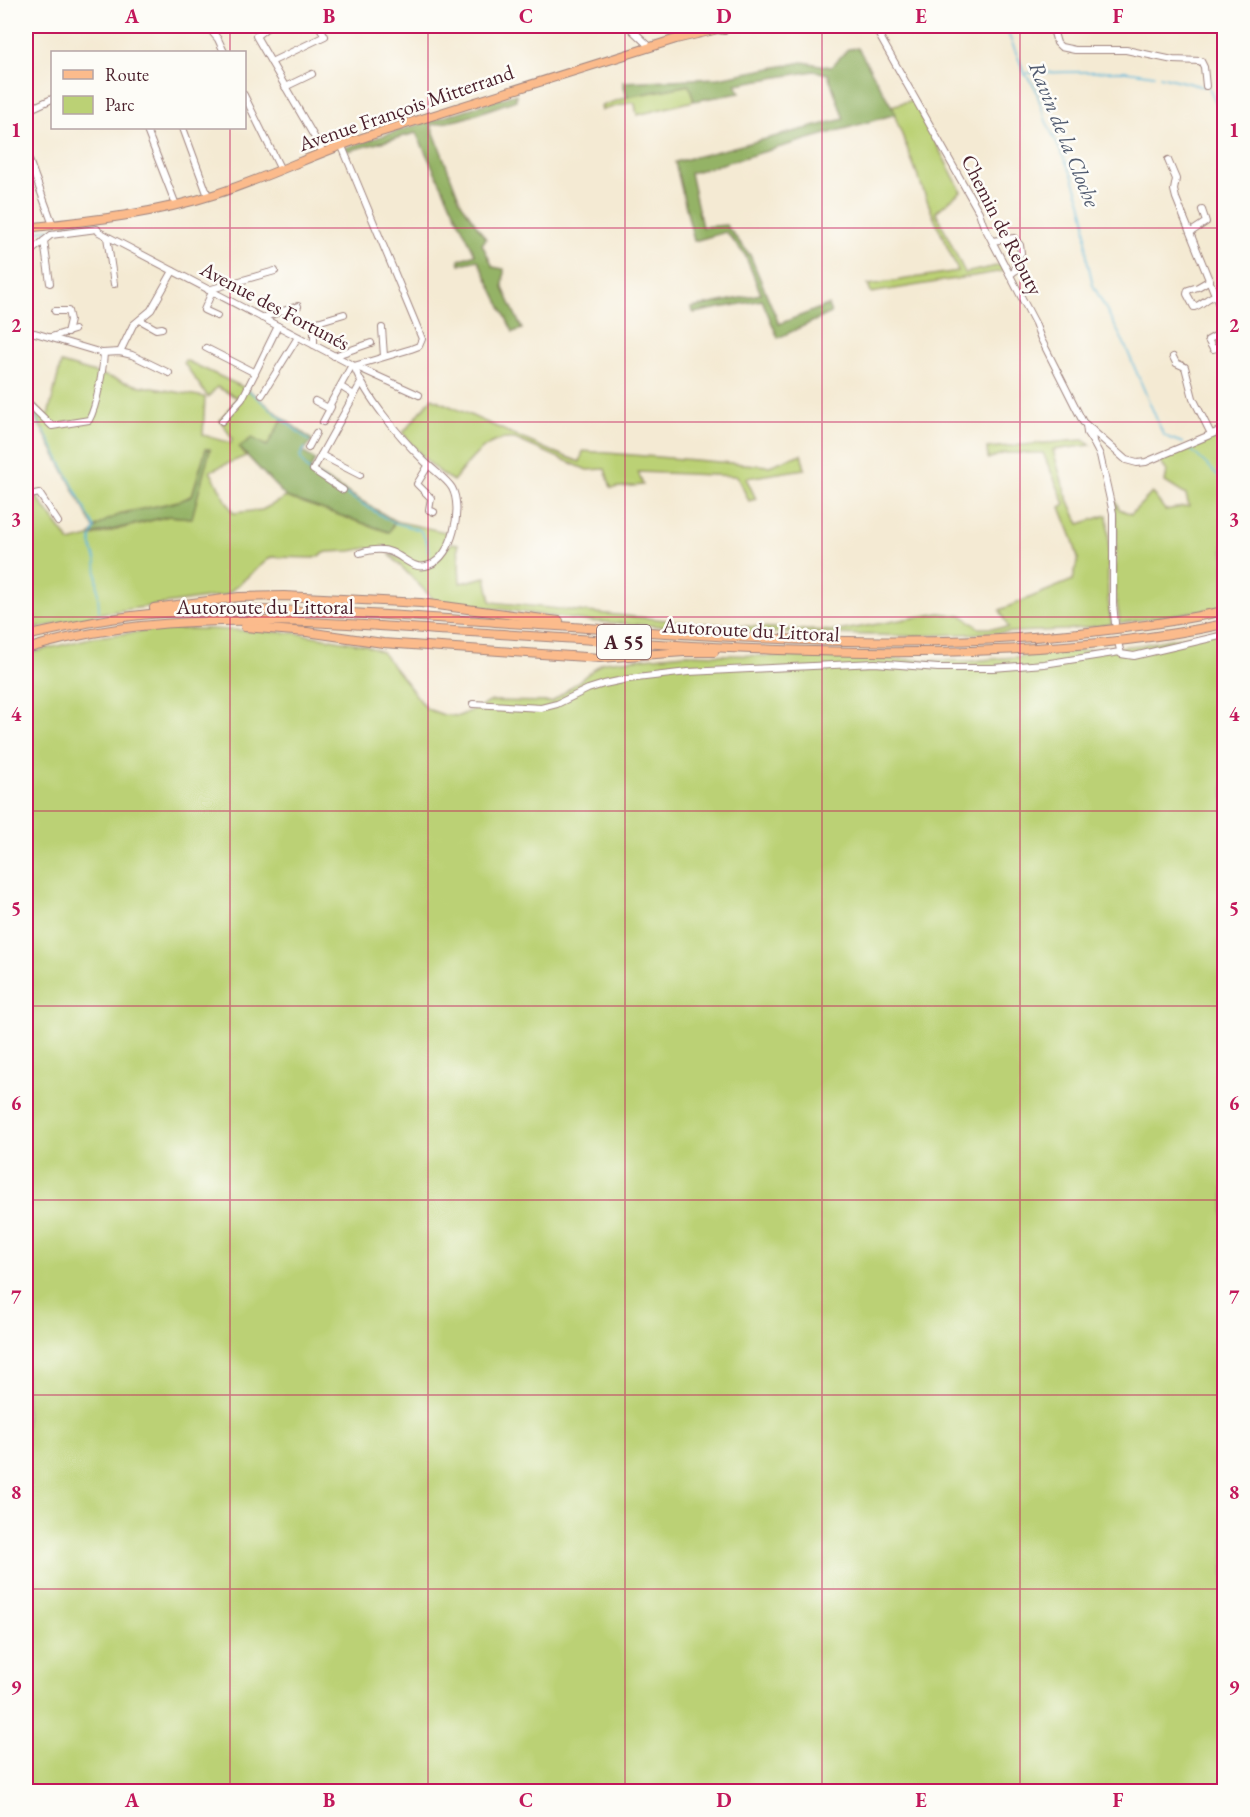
<svg xmlns="http://www.w3.org/2000/svg" width="1250" height="1817" viewBox="0 0 1250 1817" font-family="'EB Garamond',serif">
	<style>
		.green { fill: #bbd175; stroke: #827850; stroke-width: 1.5 }
		.forest { fill: #94b366; stroke: #6f6948; stroke-width: 1.5 }
		.lines { fill: none; stroke-linecap: round; stroke-linejoin: round }
		.stream { stroke: #5eb8db; stroke-width: 1.5 }
		.minor-casing { stroke: #9f847f; stroke-width: 8 }
		.major-casing { stroke: #9f847f; stroke-width: 10 }
		.highway-casing { stroke: #9f847f; stroke-width: 10 }
		.minor { stroke: #fff; stroke-width: 6 }
		.major { stroke: #fbbb8c; stroke-width: 8 }
		.highway { stroke: #fbbb8c; stroke-width: 8 }
		.grid { fill: none; stroke: #c2185b; stroke-width: 1.5; stroke-opacity: 0.55 }
		.labels { text-anchor: middle; stroke-width: 5; stroke-linejoin: round; paint-order: stroke }
		.shield { fill: #fdfcf7; stroke: #806168; stroke-width: 1.5 }
		.shield-label { font-size: 20px; font-weight: bold; fill: #4a1f2b }
		.street-label { font-size: 21px; fill: #4a1f2b; stroke: #fdfcf7 }
		.water-label { font-size: 22px; font-style: italic; fill: #525c71; stroke: #fdfcf7 }
		.neatline { fill: none; stroke: #c2185b; stroke-width: 2 }
		.grid-label { font-size: 20px; text-anchor: middle; font-weight: bold; fill: #c2185b }
	</style>
	<rect width="100%" height="100%" fill="#fdfcf7"/>
	<filter id="ink" filterUnits="userSpaceOnUse"><feTurbulence type="fractalNoise" baseFrequency=".0167" numOctaves="2"/><feDisplacementMap in="SourceGraphic" scale="12" xChannelSelector="R" yChannelSelector="G"/><feConvolveMatrix kernelMatrix="1 2 1 2 8 2 1 2 1" color-interpolation-filters="sRGB"/></filter>
	<filter id="wash" filterUnits="userSpaceOnUse"><feTurbulence type="fractalNoise" baseFrequency=".008" numOctaves="4" result="noise"/><feDisplacementMap in="SourceGraphic" scale="24" xChannelSelector="R" yChannelSelector="G"/><feGaussianBlur stdDeviation="1.35" result="paint"/><feColorMatrix in="noise" values="0 0 0 0 0 0 0 0 0 0 0 0 0 0 0 0 0 1.4 0 .05"/><feComposite in="paint" operator="in"/></filter>
	<g filter="url(#wash)">
		<rect width="100%" height="100%" fill="#f4ead3"/>
		<g class="green">
			<polygon points="690,85 694,101 637,115 635,104 632,102 602,110 601,106 627,97"/>
			<polygon points="913,100 961,191 936,212 965,273 1002,265 1004,271 871,293 868,285 958,271 932,213 891,106"/>
			<polygon points="185,360 247,389 283,418 267,446 240,447 246,456 210,471 233,513 262,510 286,497 389,532 395,521 450,533 443,549 427,564 418,564 389,549 368,548 350,551 327,552 314,558 271,557 226,595 103,613 26,631 26,500 36,496 70,542 169,516 191,518 210,450 206,449 192,495 181,501 122,513 94,528 26,399 48,416 61,363 136,385 205,397 203,435 231,443 232,438 220,420 238,398 217,387 208,397 184,363"/>
			<path d="M432,398L546,449L580,462L583,451L769,466L801,454L805,469L746,478L756,499L749,501L737,476L638,472L643,485L611,488L605,469L587,470L515,439C485,436 470,461 453,481C433,469 417,452 403,433Z"/>
			<polygon points="1224,432 1224,607 1120,623 1115,591 1117,528 1114,502 1116,502 1119,509 1131,514 1152,493 1165,510 1189,506 1186,495 1165,482 1167,471 1159,461"/>
			<path d="M1083,440L1091,445L1053,450L1065,492L1079,524L1107,515C1112,551 1103,589 1112,624L1065,630L912,636L749,632L586,621L434,600L389,554L428,567L452,543L458,544L460,583L486,577L491,602L694,623L804,630L838,631L940,613L963,616L979,628H1008L1000,610L1073,580L1078,558L1073,540L1060,507L1065,504L1043,453H1005L988,459L987,448Z"/>
			<polygon points="164,629 209,629 296,633 365,645 382,652 427,709 444,715 459,716 492,701 552,702 603,662 685,654 972,661 1141,645 1224,629 1224,1791 26,1792 26,654 94,637"/>
		</g>
		<g class="forest">
			<polygon points="858,48 896,114 690,173 702,227 726,225 750,255 779,324 828,305 831,313 778,338 762,300 694,313 691,308 761,294 745,255 726,232 694,241 675,162 844,119 828,74 814,71 736,84 740,93 694,101 689,85 627,97 623,82 718,78 803,62 831,67 848,49"/>
			<polygon points="516,94 516,100 462,119 431,125 460,201 486,239 482,244 493,267 504,269 503,288 522,329 513,332 478,260 460,264 459,260 475,254 416,133 348,151 344,148"/>
			<polygon points="283,418 312,440 303,452 315,460 310,470 395,521 389,532 286,497 239,447 252,438 267,446"/>
			<path d="M206,449H210L192,518L169,516L91,535C104,508 167,509 192,496Z"/>
		</g>
		<g class="lines">
			<g class="stream">
				<polyline points="1005,26 1025,74 1035,87 1046,121 1072,175 1081,202 1085,218 1087,259 1093,285 1124,343 1163,434 1169,438 1183,443"/>
				<polyline points="1027,73 1126,71 1154,75"/>
				<polyline points="1160,76 1204,87"/>
				<polyline points="1209,88 1224,119"/>
				<polyline points="26,232 88,226"/>
				<polyline points="26,239 40,239"/>
				<polyline points="249,391 309,441"/>
				<polyline points="35,414 41,426"/>
				<polyline points="44,430 95,528 91,538 91,544 96,561 99,611"/>
				<polyline points="1188,447 1224,481"/>
				<path d="M305,448L300,456C304,469 313,474 325,481"/>
				<polyline points="344,493 392,522 420,530 427,542 429,556"/>
			</g>
		</g>
	</g>
	<g filter="url(#ink)">
		<g class="lines">
			<g class="minor-casing">
				<g id="minor">
					<polyline points="207,26 218,39 224,52"/>
					<polyline points="269,26 256,36 323,152"/>
					<polyline points="628,26 650,47"/>
					<polyline points="874,26 979,212 983,224 1035,323 1041,339 1083,422 1126,460 1137,463 1146,462 1224,429"/>
					<polyline points="1052,26 1057,43 1061,47 1075,50 1126,50 1173,60 1201,61 1204,67 1206,86"/>
					<polyline points="271,62 325,36 319,26"/>
					<polyline points="285,87 312,74"/>
					<polyline points="244,95 281,170"/>
					<polyline points="26,111 52,99"/>
					<polyline points="146,128 176,205"/>
					<polyline points="183,128 208,196"/>
					<polyline points="26,152 53,225"/>
					<polyline points="1168,160 1176,179 1174,190 1176,198 1224,317"/>
					<polyline points="1191,232 1206,222 1202,210"/>
					<polyline points="107,237 114,284"/>
					<polyline points="44,241 50,283"/>
					<polyline points="992,241 1014,238 1020,245 1021,253 1016,258 1015,271 1010,275"/>
					<polyline points="26,253 30,252 51,235 97,229 99,232 354,366 411,349 419,346 422,339 418,329 341,144"/>
					<path d="M1210,280L1198,287L1188,290L1187,294L1194,307C1202,305 1206,298 1216,295"/>
					<polyline points="208,290 275,271"/>
					<polyline points="212,292 204,310 217,316"/>
					<polyline points="55,311 68,311 70,320 67,333"/>
					<polyline points="262,318 298,306"/>
					<polyline points="140,320 156,329 162,328"/>
					<polyline points="382,328 384,356"/>
					<polyline points="1224,331 1208,340 1213,349 1224,346"/>
					<polyline points="26,333 35,333 102,353 120,352 132,355 169,373"/>
					<polyline points="51,337 74,330"/>
					<polyline points="314,345 314,323 344,314"/>
					<polyline points="206,348 255,373 278,326"/>
					<polyline points="120,352 133,325 151,310 173,271"/>
					<polyline points="334,356 371,343"/>
					<polyline points="1173,357 1176,363 1185,367 1193,398 1211,434"/>
					<path d="M354,366C366,397 398,435 422,459C429,467 447,479 452,488C463,508 453,557 429,565C414,571 404,557 391,552C381,548 370,550 360,553"/>
					<polyline points="355,366 419,395"/>
					<polyline points="343,388 354,395"/>
					<polyline points="262,395 298,337"/>
					<path d="M26,401L52,426L89,420C97,406 103,369 104,353"/>
					<polyline points="315,401 328,408 352,365"/>
					<polyline points="222,421 242,399 255,373"/>
					<polyline points="323,422 331,407"/>
					<polyline points="1086,425 1087,433 1093,442 1092,430"/>
					<polyline points="1093,442 1100,455 1113,513 1113,604 1115,623"/>
					<polyline points="308,448 316,433"/>
					<polyline points="321,455 313,470 343,490"/>
					<polyline points="428,466 417,484 431,498 429,510 434,512"/>
					<polyline points="360,475 321,455 361,383"/>
					<polyline points="26,496 39,493 58,522"/>
					<polyline points="1119,646 1121,654 1134,656 1224,635"/>
					<polyline points="473,704 541,708 557,704 588,689 604,684 628,679 688,672 875,663 938,668 993,668 1044,664 1120,652"/>
				</g>
			</g>
			<g class="major-casing">
				<path id="major" d="M26,228C89,221 155,214 216,194C269,177 318,152 371,135L676,39L718,29L724,30L730,26"/>
			</g>
			<g class="highway-casing">
				<g id="highway">
					<polyline points="154,608 239,597 284,596 421,603 559,621"/>
					<polyline points="245,627 307,632 383,643 600,658 684,652 714,652"/>
					<path d="M26,636C71,626 116,616 163,613C273,605 384,615 495,622C736,637 986,662 1224,611"/>
					<path d="M26,649C168,605 324,623 470,632C645,643 821,658 996,650C1073,647 1150,640 1224,624"/>
				</g>
			</g>
			<use href="#minor" class="minor"/>
			<use href="#major" class="major"/>
			<use href="#highway" class="highway"/>
		</g>
	</g>
	<path class="grid" d="M230,26V52M428,26V1792M625,26V1792M822,26V1792M1020,26V1792M230,128V1792M26,228H1224M26,422H1224M26,617H1224M26,811H1224M26,1006H1224M26,1200H1224M26,1395H1224M26,1589H1224"/>
	<g class="labels">
		<rect class="shield" x="597" y="625" width="54" height="34" rx="4.5"/>
		<g class="shield-label">
			<text x="624" y="649">A 55</text>
		</g>
		<g class="street-label">
			<text transform="translate(406 108) rotate(-19)" y="7">Avenue François Mitterrand</text>
			<text transform="translate(1002 225) rotate(63)" y="7">Chemin de Rebuty</text>
			<text transform="translate(275 306) rotate(28)" y="7">Avenue des Fortunés</text>
			<text x="265" y="614">Autoroute du Littoral</text>
			<text transform="translate(751 630) rotate(3)" y="7">Autoroute du Littoral</text>
		</g>
		<g class="water-label">
			<text transform="translate(1065 134) rotate(68)" y="8">Ravin de la Cloche</text>
		</g>
	</g>
	<rect width="1250" height="1817" fill="none" stroke="#fdfcf7" stroke-width="66"/>
	<rect x="51" y="51" width="195" height="78" fill="#fdfcf7" stroke="#b5a4a5" stroke-width="1.5"/>
	<rect x="63" y="70" width="30" height="9" fill="#fbbb8c" stroke="#b5a4a5" stroke-width="1.5"/>
	<text x="105" y="81" font-size="18" fill="#4a1f2b">Route</text>
	<rect x="63" y="96" width="30" height="18" fill="#bbd175" stroke="#b5a4a5" stroke-width="1.5"/>
	<text x="105" y="111" font-size="18" fill="#4a1f2b">Parc</text>
	<rect x="33" y="33" width="1184" height="1751" class="neatline"/>
	<g class="grid-label">
		<text x="132" y="23">A</text>
		<text x="329" y="23">B</text>
		<text x="526" y="23">C</text>
		<text x="724" y="23">D</text>
		<text x="921" y="23">E</text>
		<text x="1118" y="23">F</text>
		<text x="16" y="137">1</text>
		<text x="1234" y="137">1</text>
		<text x="16" y="332">2</text>
		<text x="1234" y="332">2</text>
		<text x="16" y="526">3</text>
		<text x="1234" y="526">3</text>
		<text x="16" y="721">4</text>
		<text x="1234" y="721">4</text>
		<text x="16" y="915">5</text>
		<text x="1234" y="915">5</text>
		<text x="16" y="1110">6</text>
		<text x="1234" y="1110">6</text>
		<text x="16" y="1304">7</text>
		<text x="1234" y="1304">7</text>
		<text x="16" y="1499">8</text>
		<text x="1234" y="1499">8</text>
		<text x="16" y="1694">9</text>
		<text x="1234" y="1694">9</text>
		<text x="132" y="1807">A</text>
		<text x="329" y="1807">B</text>
		<text x="526" y="1807">C</text>
		<text x="724" y="1807">D</text>
		<text x="921" y="1807">E</text>
		<text x="1118" y="1807">F</text>
	</g>
</svg>
